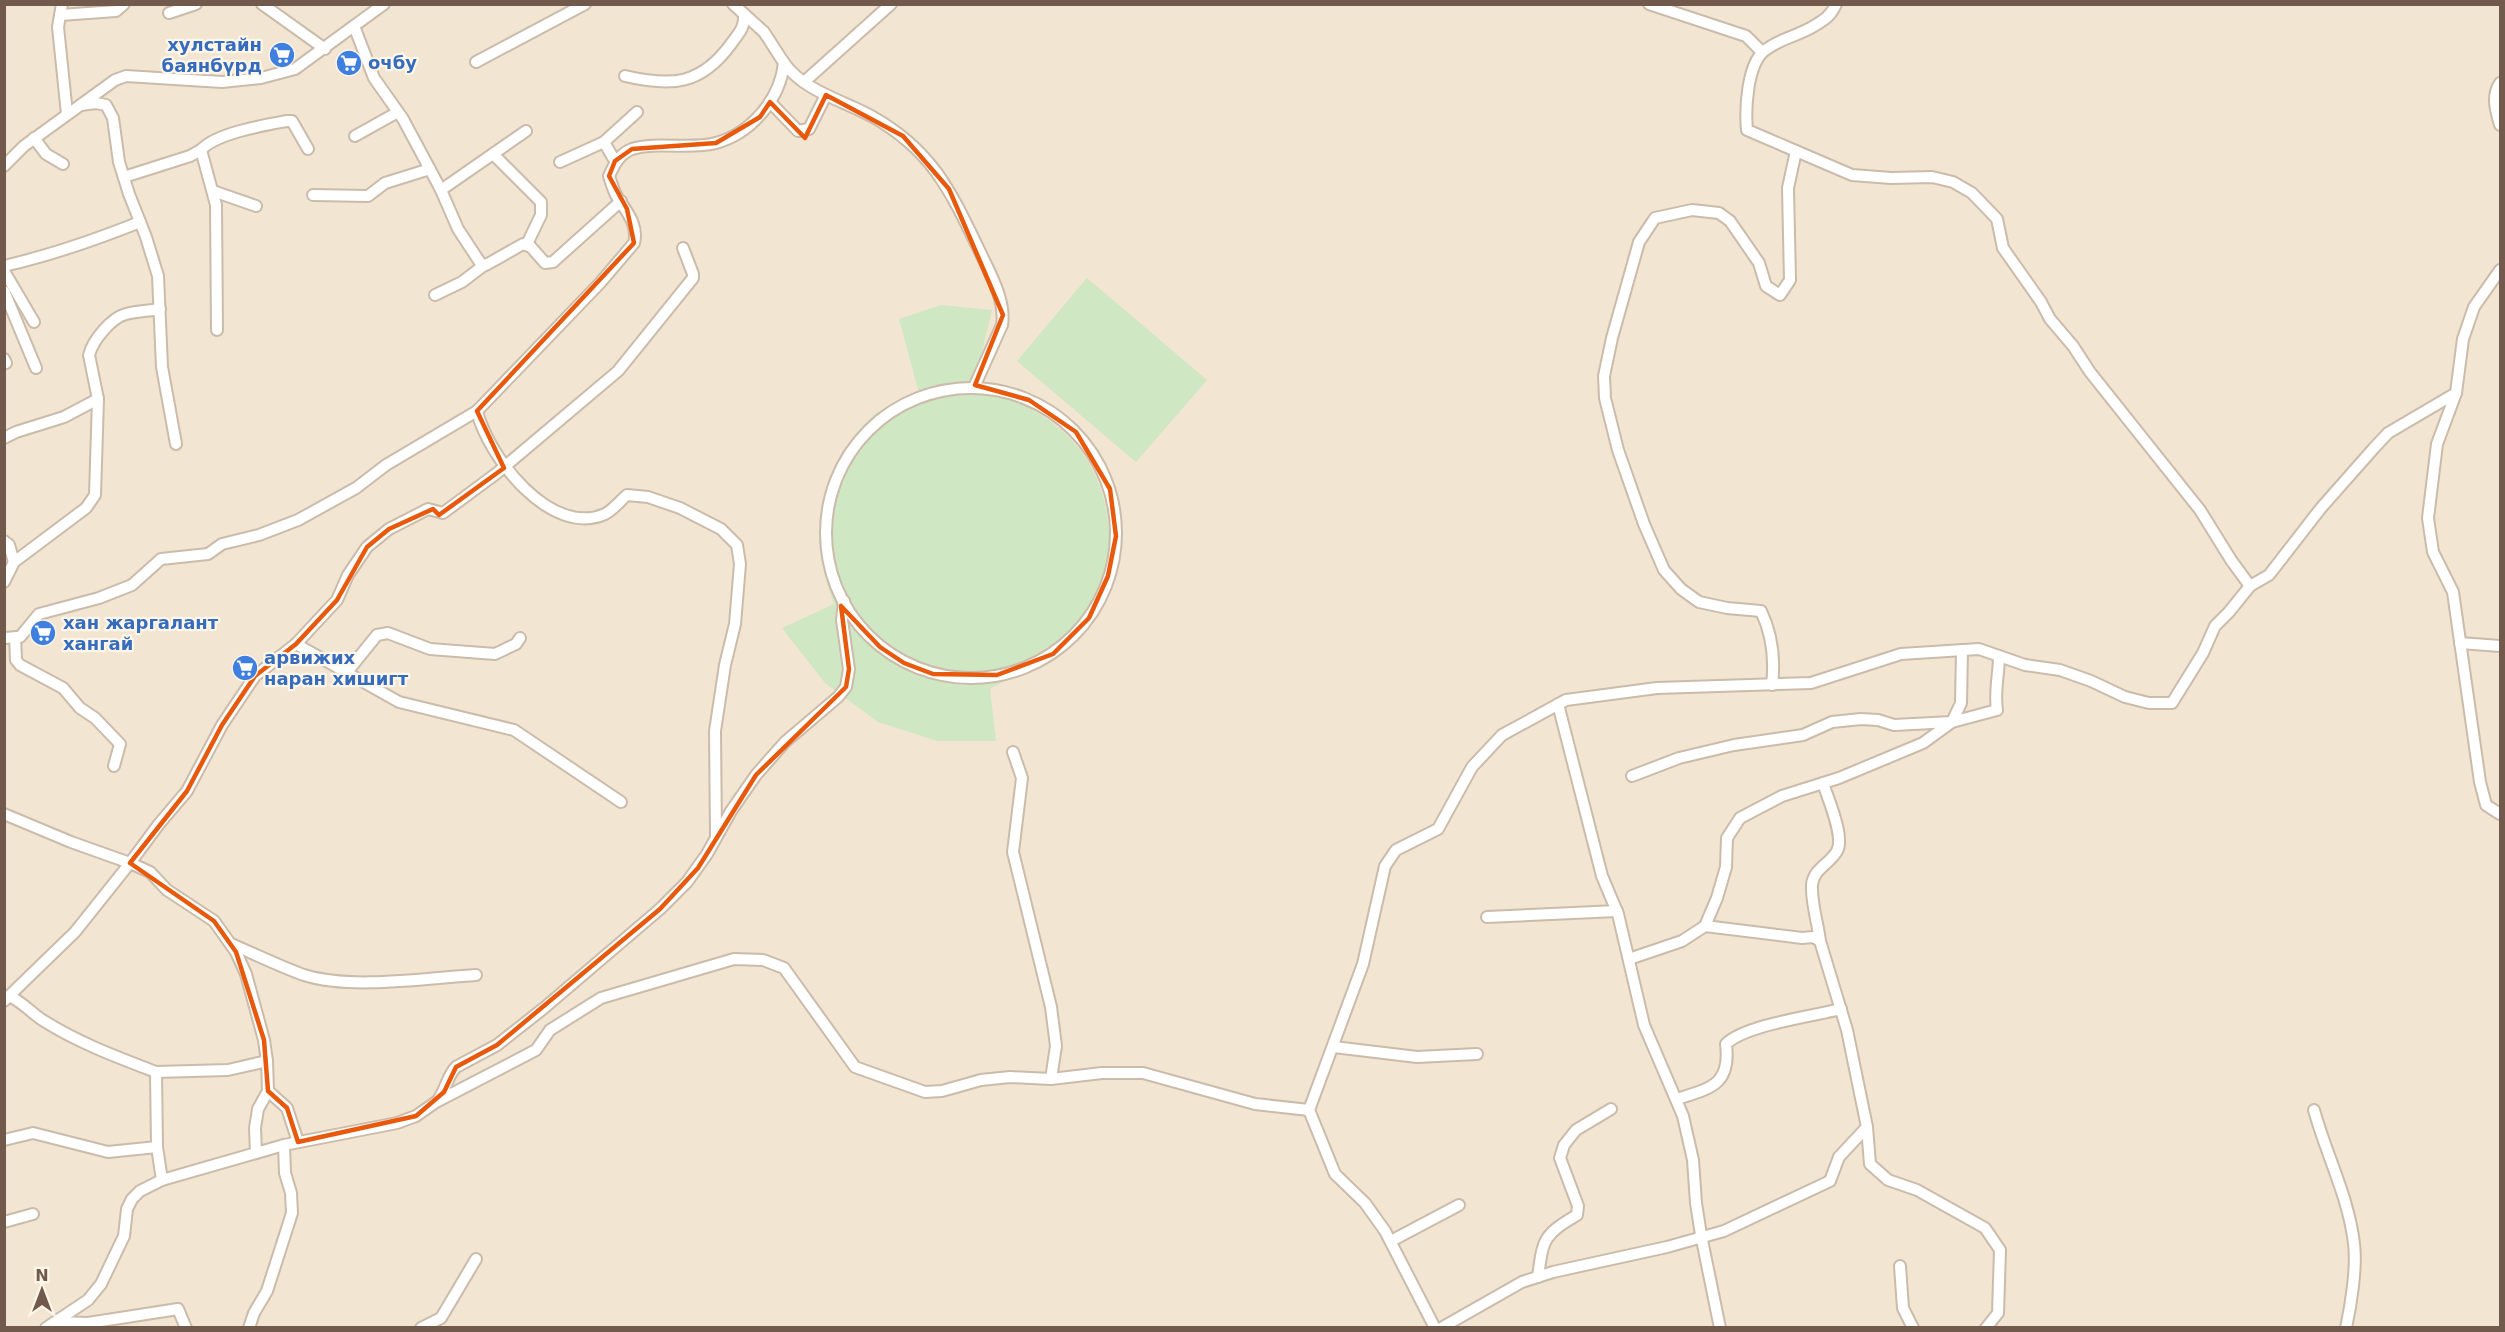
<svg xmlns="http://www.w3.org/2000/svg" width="2505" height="1332" viewBox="0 0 2505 1332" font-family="'DejaVu Sans',sans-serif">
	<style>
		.residential { fill: #f2e5d2 }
		.green { fill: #d0e7c3 }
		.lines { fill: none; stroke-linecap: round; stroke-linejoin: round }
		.minor-casing { stroke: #cbbbab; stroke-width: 14 }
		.minor { stroke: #fff; stroke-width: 10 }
		.marked { fill: none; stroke: #e8590c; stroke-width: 4.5; stroke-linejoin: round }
		.labels { text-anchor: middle; stroke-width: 4.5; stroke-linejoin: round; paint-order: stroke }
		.shop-label { font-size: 18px; font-weight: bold; fill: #366cbe; stroke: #fef7e9; text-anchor: start }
	</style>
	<rect width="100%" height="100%" fill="#fbf3e4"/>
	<polygon class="residential" points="5,5 2500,5 2500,1327 5,1328"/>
	<g class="green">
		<polygon points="1087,278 1207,380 1136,462 1017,361"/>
		<path d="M941,305L992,310L973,388C985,390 1002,389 1013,395C1021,399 1028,406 1035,411C1046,418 1058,427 1068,436C1117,485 1123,568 1082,624C1059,655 1023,671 990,689L996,741H937L878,722L825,683L782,628L834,604C826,582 818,555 820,531C822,493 848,431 881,410C892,403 907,399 919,393L899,319Z"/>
	</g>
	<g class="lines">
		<g class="minor-casing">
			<g id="minor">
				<polyline points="62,4 58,27 67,114"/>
				<polyline points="262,4 325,49"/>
				<polyline points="1649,4 1746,36 1762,52"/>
				<polyline points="169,13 196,4"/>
				<polyline points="60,15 116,11 124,4"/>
				<polyline points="354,26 374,78 403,119 441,190 458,229 481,264 486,265 523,244 531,247 545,263 553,262 621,201"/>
				<polyline points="476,62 585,4"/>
				<path d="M784,63C805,92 843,100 873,117C933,151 951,192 980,252C990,273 1006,301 1002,325L975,385"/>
				<path d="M625,76C672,87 701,85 731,44C738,34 745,28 744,15"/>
				<polyline points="804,82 891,4"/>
				<path d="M2500,83C2491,96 2496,111 2500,125"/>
				<polyline points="770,102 798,131 809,129 826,95"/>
				<polyline points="81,105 96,103 106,105 113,118 119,162 129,194 146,237 158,276 162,367 176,444"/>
				<polyline points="355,136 398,112"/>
				<polyline points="34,138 46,154 63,164"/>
				<polyline points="604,142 637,112"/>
				<path d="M201,150C216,133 265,125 287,121H292L308,149"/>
				<polyline points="1796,151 1852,175 1891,178 1932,177 1953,182 1972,193 1997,219 2003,248 2041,302 2050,319 2073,346 2090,372 2200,510 2231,560 2250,586"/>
				<polyline points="493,154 541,202 541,215 527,244"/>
				<polyline points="560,162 604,142 615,161"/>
				<polyline points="4,166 24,146 115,80 126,76 222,82 261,78 295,69 384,4"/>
				<polyline points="124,177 190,156 201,150 216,205 217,330"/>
				<polyline points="441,190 526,131"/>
				<polyline points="213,191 256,206"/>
				<polyline points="313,195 368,196 385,183 430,169"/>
				<path d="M4,266C52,255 95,240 140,222"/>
				<polyline points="4,271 34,322"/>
				<polyline points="4,291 36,368"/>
				<polyline points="435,295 462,282 483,266"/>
				<polyline points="4,359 6,363"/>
				<circle cx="971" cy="533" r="145"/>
				<polyline points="2456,393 2437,444 2428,518 2433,552 2453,592 2480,782 2486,805 2500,814"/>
				<path d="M477,411L600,283L634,243C639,224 625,210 616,195C613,189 611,182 609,176C614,165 619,154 632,149C656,141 691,150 716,143C752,133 780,99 784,63L764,32L733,4"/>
				<polyline points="4,438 16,432 64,417 98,399"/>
				<polyline points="4,541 9,545 14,562"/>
				<path d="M4,582L14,562L86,508L95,495L98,399L89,355C93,340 111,318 126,314C137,311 149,311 160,309"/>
				<polyline points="15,637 16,660 20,665 63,688 80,708 95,718 120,744 114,766"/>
				<path d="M4,638L20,637L39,614L99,598L132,585L161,559L208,554L222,544L259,535L298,520L356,488L386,465L477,411C488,457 551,538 605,514C613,510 620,501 627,495L648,497L680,508L721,529L737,545L740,564L735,624L725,665L715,731L716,836"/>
				<polyline points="2460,643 2500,646"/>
				<polyline points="296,644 337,600 348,575 367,547 389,529 428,509 443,513 497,473 618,371 693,278 693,274 683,248"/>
				<polyline points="347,672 377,635 388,633 430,649 495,654 516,644 520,638"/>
				<path d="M1772,685C1775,660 1772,634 1761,611L1727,608L1699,602L1681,589L1664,570L1644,524L1618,450L1605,398L1604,376L1612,338L1639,242L1655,218L1692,210L1719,213L1730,221L1759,263L1766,286L1780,295L1790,280L1788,188L1796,151L1747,130C1745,110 1747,65 1764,51C1778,39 1798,36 1814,26C1824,20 1831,16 1836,4"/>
				<polyline points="1558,704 1602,876 1618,914 1644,1025 1683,1116 1693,1160 1696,1203 1701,1235 1720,1328"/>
				<polyline points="1013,752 1022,778 1013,852 1051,1007 1056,1046 1051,1079"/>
				<path d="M1632,776L1679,758L1734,745L1803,735L1832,722L1861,719L1878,720L1894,725L1952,722L1997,710C1994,692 1999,674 1999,656"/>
				<polyline points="4,814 71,842 130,863 159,824 187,791 222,725 255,676 296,644 399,702 514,730 621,802"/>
				<polyline points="1487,917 1617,911"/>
				<polyline points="1705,926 1717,898 1726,867 1727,838 1740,818 1782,796 1839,778 1923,743 1952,722 1961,703 1962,650"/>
				<path d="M1820,941C1818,924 1811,902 1812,885C1813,869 1830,864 1837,851C1845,837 1828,799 1823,783"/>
				<path d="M231,944C255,954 279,966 304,975C351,990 427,978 476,975"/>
				<polyline points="9,996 75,932 130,863 150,872 167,890 214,921 236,952 246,974 264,1040 267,1061 268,1091 258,1109 255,1128 256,1153"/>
				<path d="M4,1001L9,996C23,1002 31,1013 44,1021C79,1043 117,1057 156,1072L157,1147L162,1180"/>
				<polyline points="1334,1047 1417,1057 1477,1054"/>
				<polyline points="156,1072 228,1070 267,1061"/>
				<polyline points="268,1091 287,1108 298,1142"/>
				<path d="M1677,1099C1711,1088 1731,1085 1726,1044C1745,1025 1813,1016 1841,1009"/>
				<path d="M438,1100C446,1090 447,1076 456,1067L497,1045L544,1008L660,909L687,882L707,854L731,811L756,775L785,742L838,697L846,687L849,669L842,620L844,601"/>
				<path d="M2314,1110C2326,1154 2349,1198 2354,1244C2357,1267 2351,1305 2346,1328"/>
				<polyline points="1867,1127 1870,1164 1888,1180 1917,1190 1985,1228 2000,1250 1998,1313 1986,1328"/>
				<polyline points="4,1140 33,1133 108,1152 157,1147"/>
				<polyline points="4,1222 33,1214"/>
				<polyline points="1391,1241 1459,1205"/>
				<polyline points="1900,1266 1903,1308 1913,1328"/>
				<path d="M1538,1277C1543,1239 1543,1235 1577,1215L1578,1206L1560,1158L1564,1145L1576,1130L1611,1109"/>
				<polyline points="57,1322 88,1323 178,1309 186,1328"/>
				<polyline points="46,1328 88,1300 101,1284 124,1236 127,1209 132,1199 140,1191 162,1180 284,1145 397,1123 416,1116 436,1102 536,1050 550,1030 601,998 734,959 763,960 784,968 855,1067 925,1092 942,1091 981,1080 1010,1077 1051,1079 1102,1073 1143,1073 1255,1104 1309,1110"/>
				<polyline points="249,1328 254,1313 267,1291 292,1213 291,1193 285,1173 284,1145"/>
				<polyline points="421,1328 441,1318 476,1259"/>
				<polyline points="1435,1328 1385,1231 1365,1203 1335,1174 1309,1110 1363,964 1385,866 1396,850 1438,829 1472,767 1502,735 1566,700 1657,688 1811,683 1901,654 1979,649 2025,665 2060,670 2091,681 2125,697 2149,703 2172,703 2203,653 2215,626 2229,612 2250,586 2269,575 2321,508 2374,448 2388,433 2456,393 2463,339 2474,307 2500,270"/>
				<polyline points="1441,1328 1522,1282 1553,1272 1667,1247 1724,1231 1830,1181 1839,1157 1867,1127 1847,1030 1820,941 1813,937 1802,938 1705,926 1682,941 1629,959"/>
			</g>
		</g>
		<use href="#minor" class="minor"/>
	</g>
	<path class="marked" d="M826,95L903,136L949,189L1003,315L975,385L1029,400L1076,432L1110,489L1116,536L1108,576L1089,618L1053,654L997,675L933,674L904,663L880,647L841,606L849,669L846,687L756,775L698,868L660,909L497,1045L456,1067L444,1092L416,1116L298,1142L287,1108L268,1091L264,1040L236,952L214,921L130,863L187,791L222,725L255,676L296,644L337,600L367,547L389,529L433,509L439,515L504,468L477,411L634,243L627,209L609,176L615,161L632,149L716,143L760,117L770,102L805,138Z"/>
	<defs>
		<g id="supermarket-disc" transform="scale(1.35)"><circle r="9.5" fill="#3f7fe0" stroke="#fef7e9"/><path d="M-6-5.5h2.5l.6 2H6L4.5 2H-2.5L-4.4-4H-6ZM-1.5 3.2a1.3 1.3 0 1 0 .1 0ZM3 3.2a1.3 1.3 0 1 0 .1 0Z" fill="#fff"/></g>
	</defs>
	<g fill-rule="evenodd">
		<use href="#supermarket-disc" x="282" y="55"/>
		<use href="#supermarket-disc" x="349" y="63"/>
		<use href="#supermarket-disc" x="43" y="633"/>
		<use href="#supermarket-disc" x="245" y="668"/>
	</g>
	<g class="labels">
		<g class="shop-label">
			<text x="262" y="51" text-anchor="end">хулстайн<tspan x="262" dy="21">баянбүрд</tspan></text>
			<text x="368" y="69">очбу</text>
			<text x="63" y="629">хан жаргалант<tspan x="63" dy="21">хангай</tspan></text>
			<text x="264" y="664">арвижих<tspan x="264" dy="21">наран хишигт</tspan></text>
		</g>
	</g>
	<rect width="2505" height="1332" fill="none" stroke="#715a4b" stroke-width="12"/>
	<g transform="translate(42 1290)" stroke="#fef7e9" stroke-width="4.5" paint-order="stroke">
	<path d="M0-4.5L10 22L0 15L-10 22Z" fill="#715a4b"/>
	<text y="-9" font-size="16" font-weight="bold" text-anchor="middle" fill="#715a4b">N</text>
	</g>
</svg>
